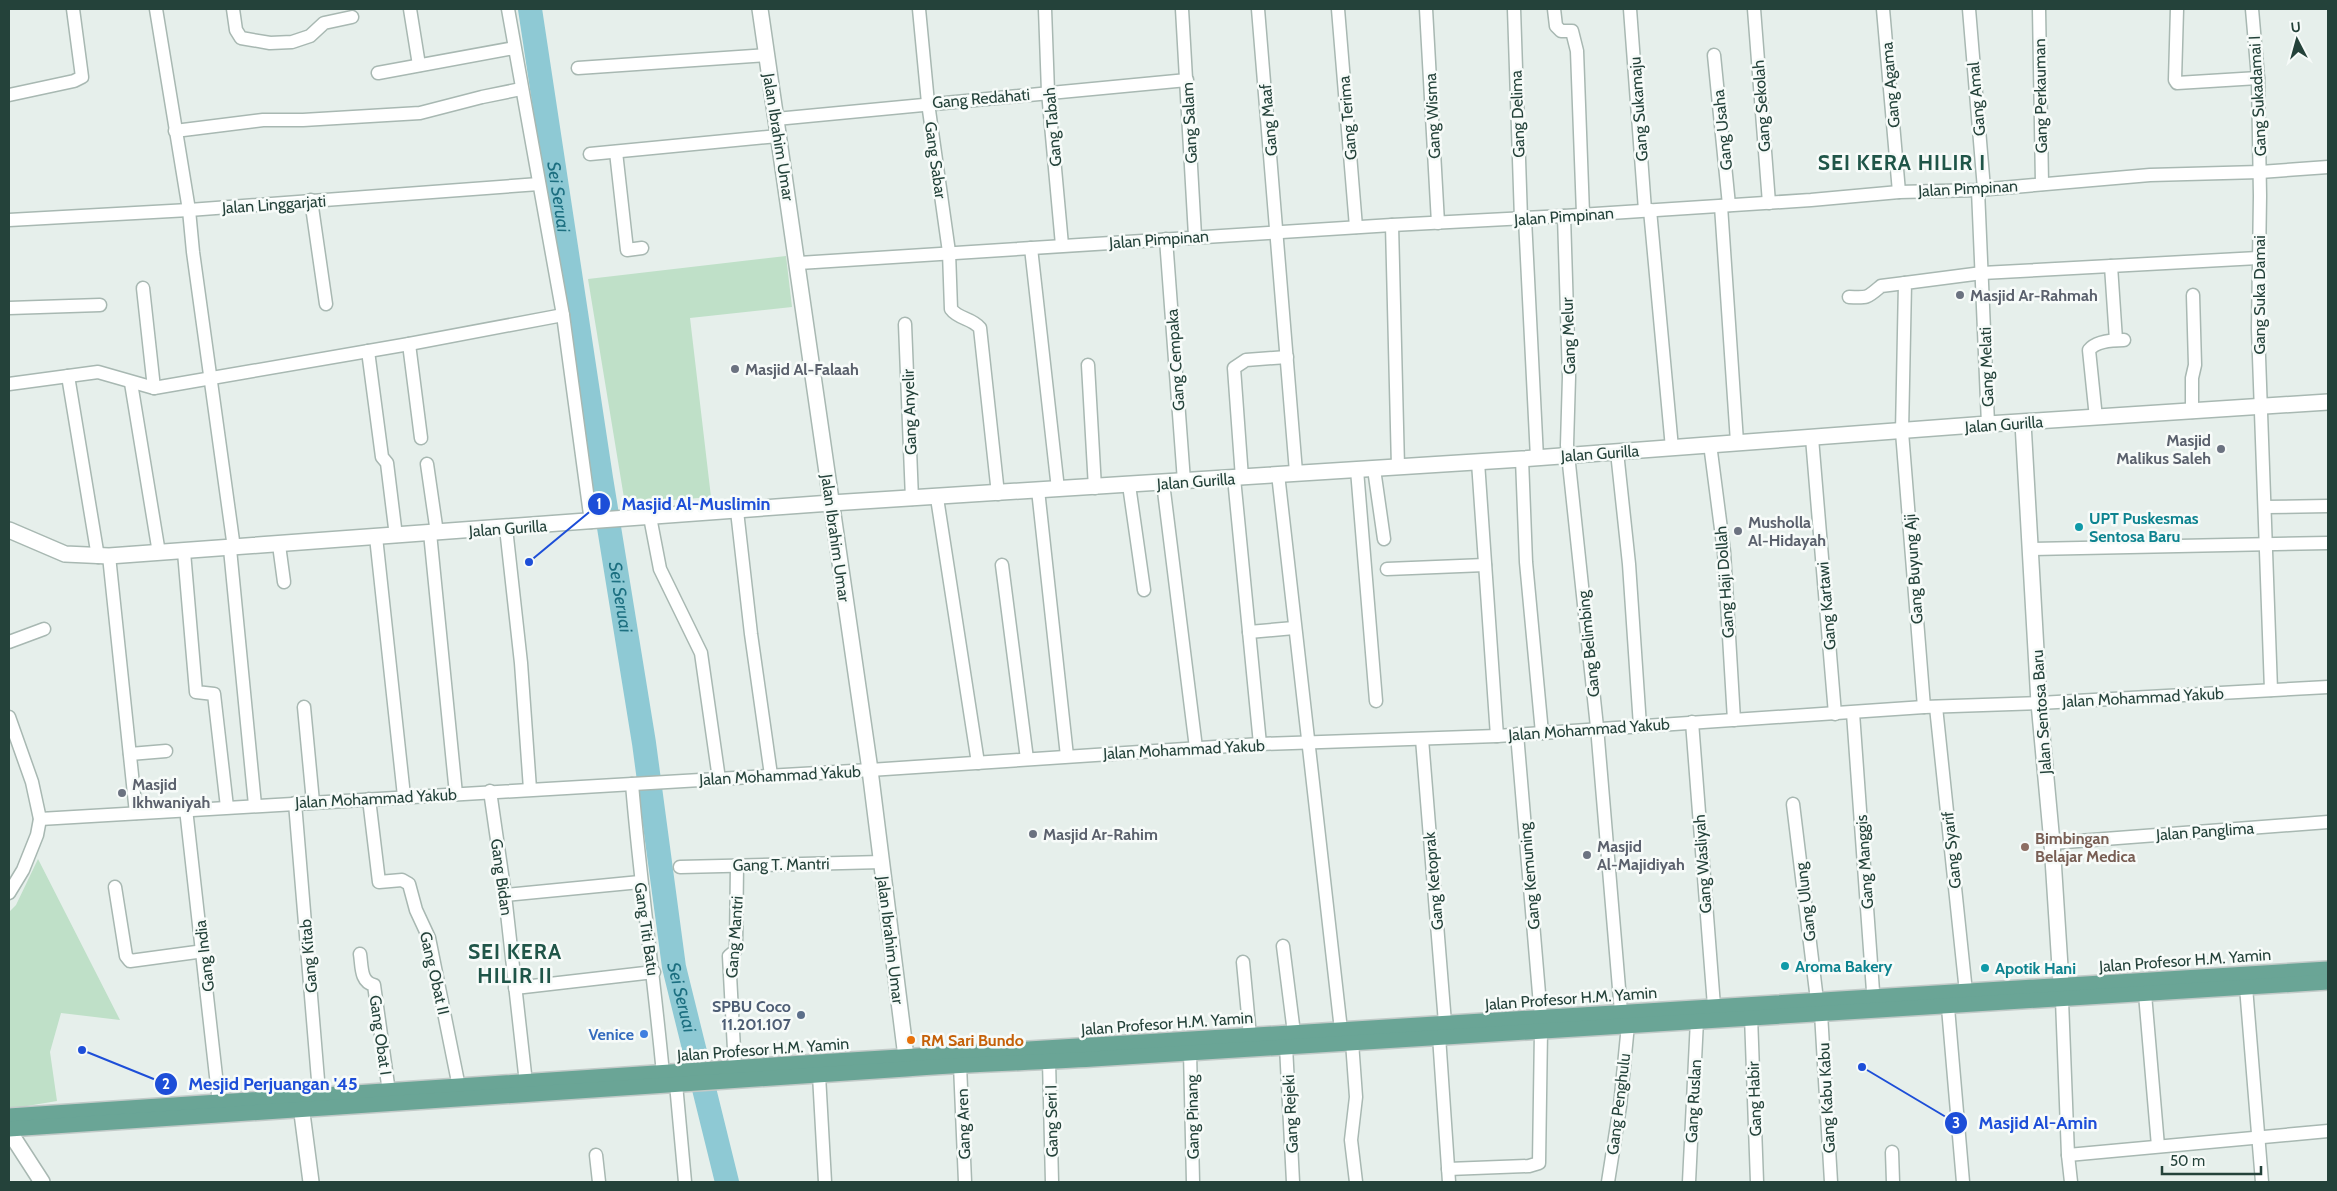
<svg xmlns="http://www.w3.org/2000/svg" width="2337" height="1191" viewBox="0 0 2337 1191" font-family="Cabin,sans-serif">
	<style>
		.green { fill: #bfe0c8 }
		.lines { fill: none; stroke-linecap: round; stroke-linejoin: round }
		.river { stroke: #8ec9d4; stroke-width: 24 }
		.minor-casing { stroke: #a8b8b2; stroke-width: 15 }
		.tertiary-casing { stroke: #a8b8b2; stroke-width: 18 }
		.primary-casing { stroke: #c2cac8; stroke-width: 18 }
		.minor { stroke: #fff; stroke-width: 12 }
		.tertiary { stroke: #fff; stroke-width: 15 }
		.primary { stroke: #6aa596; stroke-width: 15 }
		.worship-dot { fill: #6b7280; stroke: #f7fbf9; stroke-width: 2 }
		.culture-dot { fill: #0f9aa8; stroke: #f7fbf9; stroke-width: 2 }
		.education-dot { fill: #8d6e63; stroke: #f7fbf9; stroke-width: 2 }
		.service-dot { fill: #5c6f8a; stroke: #f7fbf9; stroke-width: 2 }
		.shop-dot { fill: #3f7fe0; stroke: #f7fbf9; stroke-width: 2 }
		.food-dot { fill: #e8710a; stroke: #f7fbf9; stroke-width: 2 }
		.labels { text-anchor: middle; stroke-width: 5; stroke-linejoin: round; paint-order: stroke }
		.street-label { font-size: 16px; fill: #24423a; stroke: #f7fbf9 }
		.worship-label { font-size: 16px; font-weight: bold; fill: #5b616d; stroke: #f7fbf9; text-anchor: start }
		.culture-label { font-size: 16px; font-weight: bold; fill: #0d838f; stroke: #f7fbf9; text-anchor: start }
		.education-label { font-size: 16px; font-weight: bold; fill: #785e54; stroke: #f7fbf9; text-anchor: start }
		.service-label { font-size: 16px; font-weight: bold; fill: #4e5e75; stroke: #f7fbf9; text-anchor: end }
		.shop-label { font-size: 16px; font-weight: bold; fill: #366cbe; stroke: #f7fbf9; text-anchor: end }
		.food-label { font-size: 16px; font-weight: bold; fill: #c56008; stroke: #f7fbf9; text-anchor: start }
		.water-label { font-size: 18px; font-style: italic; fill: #1c6f80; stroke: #f7fbf9 }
		.district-label { font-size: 21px; font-weight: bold; letter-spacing: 1px; fill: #1f5548; stroke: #f7fbf9 }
		.leader { fill: none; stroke: #1d4ed8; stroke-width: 2 }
		.callout-dot { fill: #1d4ed8; stroke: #f7fbf9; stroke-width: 2 }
		.mark-label { font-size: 15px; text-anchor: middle; font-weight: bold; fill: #fff }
		.callout-label { font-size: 18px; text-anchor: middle; font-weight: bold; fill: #1d4ed8; stroke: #f7fbf9; stroke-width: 5; stroke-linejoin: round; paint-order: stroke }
	</style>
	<rect width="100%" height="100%" fill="#e6efeb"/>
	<g class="green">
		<polygon points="786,256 792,307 690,318 711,497 625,504 588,279"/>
		<polygon points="38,859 120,1020 61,1013 50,1052 57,1101 9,1109 9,912 16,905"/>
	</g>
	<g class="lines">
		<path class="river" id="s1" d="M530,9L601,478L644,743L674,967L727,1182"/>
		<g class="minor-casing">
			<g id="minor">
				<polyline points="156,9 189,210 193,252 234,548"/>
				<polyline points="233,9 236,30 241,38 270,43 292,42 310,36 324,23 352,17"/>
				<polyline points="410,9 419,65"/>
				<polyline points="508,9 563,315 591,522"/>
				<path d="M919,9L928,103L949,252L951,309C958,319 972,318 980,328L998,494"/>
				<polyline points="1045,9 1048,92 1062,245"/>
				<polyline points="1182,9 1195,236"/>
				<polyline points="1258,9 1296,472"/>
				<polyline points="1338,9 1356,227"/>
				<polyline points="1426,9 1438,223"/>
				<polyline points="1514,9 1521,219"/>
				<polyline points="1554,9 1556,26 1561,31 1572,31 1577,51 1583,214"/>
				<polyline points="1630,9 1645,210"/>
				<polyline points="1754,9 1769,203"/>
				<polyline points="1883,9 1899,192"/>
				<polyline points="1969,9 1984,189"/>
				<polyline points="2039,9 2042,184"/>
				<polyline points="2177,9 2175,80 2177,83 2258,78"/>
				<polyline points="2252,9 2258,78 2260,196 2258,329 2271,690"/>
				<polyline points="1714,55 1729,205"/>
				<polyline points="578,68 767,55"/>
				<polyline points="378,73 514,48"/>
				<polyline points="9,95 74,81 82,77 73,9"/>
				<polyline points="776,119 1187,80"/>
				<polyline points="175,131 263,120 303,120 420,113 482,97 521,89"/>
				<polyline points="616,152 627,250 642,248"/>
				<polyline points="590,154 778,136"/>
				<polyline points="1978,190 1988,424"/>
				<polyline points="311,200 326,304"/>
				<polyline points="1721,206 1737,442"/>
				<polyline points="1650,210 1672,448"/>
				<polyline points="1564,216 1569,377 1567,445 1597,727 1621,1012"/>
				<polyline points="1525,219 1537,458"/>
				<polyline points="9,220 189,210 539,184"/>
				<polyline points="1392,225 1398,467"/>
				<polyline points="1166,239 1184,481"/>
				<polyline points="1031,248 1058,489"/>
				<polyline points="799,263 1392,225 1564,216 1811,200 1899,192 1978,190 2150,175 2260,172 2328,167"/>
				<polyline points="2111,266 2116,340"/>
				<polyline points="143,288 154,388"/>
				<path d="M1849,297C1868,298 1867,298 1881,286L1905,283"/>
				<polyline points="9,308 100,305"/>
				<polyline points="905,324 912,499"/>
				<polyline points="409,344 421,438"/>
				<polyline points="368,351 382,457 387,463 396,536"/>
				<polyline points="1088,365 1095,488"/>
				<polyline points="68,376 98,557"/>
				<polyline points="131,383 159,553"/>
				<polyline points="9,384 98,372 154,388 409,344 563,315"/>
				<polyline points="2192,412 2192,378 2195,365 2193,295"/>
				<path d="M2096,418L2089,350C2096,341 2113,340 2124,340"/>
				<polyline points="1812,438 1835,714"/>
				<polyline points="1710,444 1724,552 1734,720"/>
				<polyline points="1617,452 1629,564 1640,726"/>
				<polyline points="1522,459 1526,562 1542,733"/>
				<polyline points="1478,462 1497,736"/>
				<polyline points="427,464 437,533"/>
				<polyline points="1374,469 1384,539"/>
				<polyline points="1357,470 1376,701"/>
				<polyline points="1278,474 1341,1030"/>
				<polyline points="1234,478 1260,744"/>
				<polyline points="1242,478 1234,368 1246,360 1287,357"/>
				<polyline points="1163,483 1196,748"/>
				<polyline points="1129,485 1144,590"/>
				<polyline points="1038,490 1067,756"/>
				<polyline points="937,498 978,763"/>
				<polyline points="2265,507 2328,506"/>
				<polyline points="737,511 751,634 771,775"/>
				<polyline points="650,517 660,569 701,653 719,779"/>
				<polyline points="506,528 521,663 530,789"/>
				<polyline points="430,533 456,794"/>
				<polyline points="376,537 404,796"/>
				<polyline points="279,545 284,582"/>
				<polyline points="230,549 255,805"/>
				<polyline points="2032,549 2328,543"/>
				<polyline points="184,552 196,692 214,694 227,807"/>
				<polyline points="109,556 136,813"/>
				<polyline points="1002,565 1027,759"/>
				<polyline points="1387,569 1485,565"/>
				<polyline points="1249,632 1294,628"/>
				<polyline points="9,642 44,629"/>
				<polyline points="304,707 313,802"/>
				<polyline points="1924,707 1902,432 1905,283 1982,273 2258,258"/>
				<polyline points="1936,707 1966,992"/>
				<polyline points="1853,713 1874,1005"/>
				<polyline points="9,717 32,782 40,819 37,835 23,870 9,893"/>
				<polyline points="1692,722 1714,1006"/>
				<polyline points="1517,734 1541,1017"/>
				<polyline points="1422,739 1445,1023"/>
				<polyline points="130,754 166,751"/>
				<path d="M632,784C640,881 654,977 663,1074"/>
				<polyline points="490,791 505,895 526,1083"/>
				<polyline points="369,799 379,882 402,880 409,884 416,910 429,938 459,1087"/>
				<polyline points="295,803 320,1104"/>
				<polyline points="1793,804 1817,1000"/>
				<polyline points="186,809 219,1103"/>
				<polyline points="40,819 870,770 1260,744 1497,736 1924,707 2039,703 2328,687"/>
				<polyline points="2052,843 2328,822"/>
				<polyline points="680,867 882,862"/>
				<polyline points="115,887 126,956 130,961 204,951"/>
				<polyline points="505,895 640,882"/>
				<polyline points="1283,946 1294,1033"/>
				<path d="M360,954C362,966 360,982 374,985L389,1092"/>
				<polyline points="1243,962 1250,1036"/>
				<polyline points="2246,987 2262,1182"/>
				<polyline points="515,988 654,972"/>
				<polyline points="2145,994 2158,1146"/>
				<polyline points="1947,996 1963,1182"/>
				<polyline points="2062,1000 2068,1155 2071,1182"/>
				<polyline points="1821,1013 1831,1182"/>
				<polyline points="1751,1016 1757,1182"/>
				<polyline points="1439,1036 1449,1182"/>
				<polyline points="1352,1042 1356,1097 1351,1140 1356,1182"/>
				<polyline points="1286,1046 1293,1182"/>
				<polyline points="1190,1052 1193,1182"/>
				<polyline points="1049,1061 1052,1182"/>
				<polyline points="960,1065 965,1182"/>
				<polyline points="735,1068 729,956 735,951 736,947 737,865"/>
				<polyline points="819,1075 825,1182"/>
				<polyline points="676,1084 685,1182"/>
				<polyline points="1892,1152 1893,1182"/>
				<polyline points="596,1155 599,1182"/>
				<polyline points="2068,1155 2328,1131"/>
				<polyline points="1448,1169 1529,1166 1539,1163 1541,1030"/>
				<polyline points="1608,1182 1620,1106 1628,1025"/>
				<polyline points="1689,1182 1697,1020"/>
			</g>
		</g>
		<g class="tertiary-casing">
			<g id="tertiary">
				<polyline points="760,9 870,770 906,1057"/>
				<polyline points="2023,423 2039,703 2052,843 2062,998"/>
				<polyline points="9,530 65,554 109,556 831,503 1522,459 1988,424 2328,402"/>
				<polyline points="300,1098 311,1182"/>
				<polyline points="9,1131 42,1182"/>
			</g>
		</g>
		<g class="primary-casing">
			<g id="primary">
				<polyline points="9,1116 834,1061 2328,969"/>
				<path d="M9,1129C308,1110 607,1088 906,1069C968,1064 1030,1063 1093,1059C1504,1033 1916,1008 2328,982"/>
			</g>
		</g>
		<use href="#minor" class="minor"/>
		<use href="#tertiary" class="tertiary"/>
		<use href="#primary" class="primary"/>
	</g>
	<g class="worship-dot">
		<circle cx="1960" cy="295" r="5"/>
		<circle cx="735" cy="369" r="5"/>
		<circle cx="2221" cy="449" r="5"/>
		<circle cx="1738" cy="531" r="5"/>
		<circle cx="122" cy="793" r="5"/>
		<circle cx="1033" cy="834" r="5"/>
		<circle cx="1587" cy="855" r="5"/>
	</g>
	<g class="culture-dot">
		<circle cx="2079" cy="527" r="5"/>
		<circle cx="1785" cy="966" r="5"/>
		<circle cx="1985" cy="968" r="5"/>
	</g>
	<circle class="education-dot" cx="2025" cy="847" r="5"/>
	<circle class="service-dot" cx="801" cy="1015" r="5"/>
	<circle class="shop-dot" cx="644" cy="1034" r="5"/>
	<circle class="food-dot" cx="911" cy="1040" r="5"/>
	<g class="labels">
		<g class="street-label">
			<text transform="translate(1890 85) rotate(-95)" y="6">Gang Agama</text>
			<text transform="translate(2040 96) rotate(-91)" y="6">Gang Perkauman</text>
			<text transform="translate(2257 96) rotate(-93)" y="6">Gang Sukadamai I</text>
			<text transform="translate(981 98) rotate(-5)" y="6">Gang Redahati</text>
			<text transform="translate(1976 99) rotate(-95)" y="6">Gang Amal</text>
			<text transform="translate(1761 106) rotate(-94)" y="6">Gang Sekolah</text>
			<text transform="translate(1638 109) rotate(-94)" y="6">Gang Sukamaju</text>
			<text transform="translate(1517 114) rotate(-92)" y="6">Gang Delima</text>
			<text transform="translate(1432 116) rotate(-93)" y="6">Gang Wisma</text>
			<text transform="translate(1347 118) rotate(-95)" y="6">Gang Terima</text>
			<text transform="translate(1268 120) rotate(-95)" y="6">Gang Maaf</text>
			<text transform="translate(1189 123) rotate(-93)" y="6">Gang Salam</text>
			<text transform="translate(1052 127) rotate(-95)" y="6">Gang Tabah</text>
			<text transform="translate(1722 130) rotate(-96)" y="6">Gang Usaha</text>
			<text transform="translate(779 137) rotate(81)" y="6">Jalan Ibrahim Umar</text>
			<text transform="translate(936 160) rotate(82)" y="6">Gang Sabar</text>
			<text transform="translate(1968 188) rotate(-3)" y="6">Jalan Pimpinan</text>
			<text transform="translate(274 204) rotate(-4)" y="6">Jalan Linggarjati</text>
			<text transform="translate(1564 216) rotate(-4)" y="6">Jalan Pimpinan</text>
			<text transform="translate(1159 239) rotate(-4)" y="6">Jalan Pimpinan</text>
			<text transform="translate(2259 295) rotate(-90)" y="6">Gang Suka Damai</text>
			<text transform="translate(1568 336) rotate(-92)" y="6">Gang Melur</text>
			<text transform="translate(1175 360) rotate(-94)" y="6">Gang Cempaka</text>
			<text transform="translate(1986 367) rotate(-92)" y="6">Gang Melati</text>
			<text transform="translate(909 412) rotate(-92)" y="6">Gang Anyelir</text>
			<text transform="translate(2004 424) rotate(-4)" y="6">Jalan Gurilla</text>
			<text transform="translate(1600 453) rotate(-4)" y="6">Jalan Gurilla</text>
			<text transform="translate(1196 481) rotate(-4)" y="6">Jalan Gurilla</text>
			<text transform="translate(508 528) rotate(-4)" y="6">Jalan Gurilla</text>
			<text transform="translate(836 538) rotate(82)" y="6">Jalan Ibrahim Umar</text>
			<text transform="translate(1913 569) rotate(-94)" y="6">Gang Buyung Aji</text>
			<text transform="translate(1724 582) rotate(-94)" y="6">Gang Haji Dollah</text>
			<text transform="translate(1826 606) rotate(-95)" y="6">Gang Kartawi</text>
			<text transform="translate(1588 644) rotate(-96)" y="6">Gang Belimbing</text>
			<text transform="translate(2143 697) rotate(-3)" y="6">Jalan Mohammad Yakub</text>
			<text transform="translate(2041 712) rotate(-94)" y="6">Jalan Sentosa Baru</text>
			<text transform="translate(1589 729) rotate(-4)" y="6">Jalan Mohammad Yakub</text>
			<text transform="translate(1184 749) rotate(-3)" y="6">Jalan Mohammad Yakub</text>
			<text transform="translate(780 775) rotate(-3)" y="6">Jalan Mohammad Yakub</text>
			<text transform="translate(376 798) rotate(-3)" y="6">Jalan Mohammad Yakub</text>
			<text transform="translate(2205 831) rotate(-4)" y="6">Jalan Panglima</text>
			<text transform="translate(1951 850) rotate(-96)" y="6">Gang Syarif</text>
			<text transform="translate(1864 862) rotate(-94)" y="6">Gang Manggis</text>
			<text transform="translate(781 864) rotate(-1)" y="6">Gang T. Mantri</text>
			<text transform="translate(1702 864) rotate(-94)" y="6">Gang Wasliyah</text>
			<text transform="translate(1529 876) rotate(-95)" y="6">Gang Kemuning</text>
			<text transform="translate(502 877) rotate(82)" y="6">Gang Bidan</text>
			<text transform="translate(1433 881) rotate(-95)" y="6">Gang Ketoprak</text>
			<text transform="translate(1805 902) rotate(-97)" y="6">Gang Ulung</text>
			<text transform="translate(647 929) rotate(82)" y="6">Gang Titi Batu</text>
			<text transform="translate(734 937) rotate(-86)" y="6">Gang Mantri</text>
			<text transform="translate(891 940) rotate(83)" y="6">Jalan Ibrahim Umar</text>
			<text transform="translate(204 956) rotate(-97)" y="6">Gang India</text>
			<text transform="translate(308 956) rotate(-95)" y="6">Gang Kitab</text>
			<text transform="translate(2185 960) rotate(-4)" y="6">Jalan Profesor H.M. Yamin</text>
			<text transform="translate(435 973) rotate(77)" y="6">Gang Obat II</text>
			<text transform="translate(1571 998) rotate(-4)" y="6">Jalan Profesor H.M. Yamin</text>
			<text transform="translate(1167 1023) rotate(-4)" y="6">Jalan Profesor H.M. Yamin</text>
			<text transform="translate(381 1035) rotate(82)" y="6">Gang Obat I</text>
			<text transform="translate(763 1049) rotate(-4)" y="6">Jalan Profesor H.M. Yamin</text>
			<text transform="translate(1826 1098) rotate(-93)" y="6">Gang Kabu Kabu</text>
			<text transform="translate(1754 1099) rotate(-92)" y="6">Gang Habir</text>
			<text transform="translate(1693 1101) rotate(-87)" y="6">Gang Ruslan</text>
			<text transform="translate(1618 1104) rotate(-83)" y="6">Gang Penghulu</text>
			<text transform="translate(1290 1114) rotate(-93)" y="6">Gang Rejeki</text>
			<text transform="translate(1192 1117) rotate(-91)" y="6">Gang Pinang</text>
			<text transform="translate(1051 1121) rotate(-91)" y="6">Gang Seri I</text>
			<text transform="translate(963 1124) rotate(-92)" y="6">Gang Aren</text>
		</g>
		<g class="worship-label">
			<text x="1970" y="301">Masjid Ar-Rahmah</text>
			<text x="745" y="375">Masjid Al-Falaah</text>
			<text x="2211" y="446" text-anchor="end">Masjid<tspan x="2211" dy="18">Malikus Saleh</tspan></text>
			<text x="1748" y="528">Musholla<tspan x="1748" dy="18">Al-Hidayah</tspan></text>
			<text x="132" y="790">Masjid<tspan x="132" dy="18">Ikhwaniyah</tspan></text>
			<text x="1043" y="840">Masjid Ar-Rahim</text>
			<text x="1597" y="852">Masjid<tspan x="1597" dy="18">Al-Majidiyah</tspan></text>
		</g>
		<g class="culture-label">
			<text x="2089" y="524">UPT Puskesmas<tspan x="2089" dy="18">Sentosa Baru</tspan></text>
			<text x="1795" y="972">Aroma Bakery</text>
			<text x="1995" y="974">Apotik Hani</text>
		</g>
		<g class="education-label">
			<text x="2035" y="844">Bimbingan<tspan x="2035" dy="18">Belajar Medica</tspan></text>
		</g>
		<g class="service-label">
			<text x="791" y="1012">SPBU Coco<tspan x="791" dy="18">11.201.107</tspan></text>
		</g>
		<g class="shop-label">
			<text x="634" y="1040">Venice</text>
		</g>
		<g class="food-label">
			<text x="921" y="1046">RM Sari Bundo</text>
		</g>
		<g class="water-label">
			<text dy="6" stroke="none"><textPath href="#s1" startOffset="190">Sei Seruai</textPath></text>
			<text dy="6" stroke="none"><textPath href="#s1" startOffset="595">Sei Seruai</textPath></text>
			<text dy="6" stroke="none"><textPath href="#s1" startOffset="1000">Sei Seruai</textPath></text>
		</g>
		<g class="district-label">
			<text x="1902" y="170">SEI KERA HILIR I</text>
			<text x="515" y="959">SEI KERA<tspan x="515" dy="24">HILIR II</tspan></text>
		</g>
	</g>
	<path class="leader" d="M529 562L599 504M82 1050L166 1084M1862 1067L1956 1123"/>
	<g class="callout-dot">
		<circle cx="529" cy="562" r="5"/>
		<circle cx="82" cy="1050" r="5"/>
		<circle cx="1862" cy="1067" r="5"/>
		<circle cx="599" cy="504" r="12"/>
		<circle cx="166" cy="1084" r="12"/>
		<circle cx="1956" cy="1123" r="12"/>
	</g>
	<g class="mark-label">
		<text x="599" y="509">1</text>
		<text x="166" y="1089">2</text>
		<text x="1956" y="1128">3</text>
	</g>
	<g class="callout-label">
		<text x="696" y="510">Masjid Al-Muslimin</text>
		<text x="273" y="1090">Mesjid Perjuangan '45</text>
		<text x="2038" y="1129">Masjid Al-Amin</text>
	</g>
	<rect width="2337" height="1191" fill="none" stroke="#24423a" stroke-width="20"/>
	<g transform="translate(2297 40) rotate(354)" stroke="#f7fbf9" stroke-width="4" paint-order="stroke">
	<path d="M0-4L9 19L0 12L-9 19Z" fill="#24423a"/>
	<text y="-8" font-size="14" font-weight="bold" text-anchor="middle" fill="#24423a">U</text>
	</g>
	<path d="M2162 1166v8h99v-8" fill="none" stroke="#24423a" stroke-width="2.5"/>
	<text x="2170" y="1166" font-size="15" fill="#24423a" stroke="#f7fbf9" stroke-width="4" paint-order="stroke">50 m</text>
</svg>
